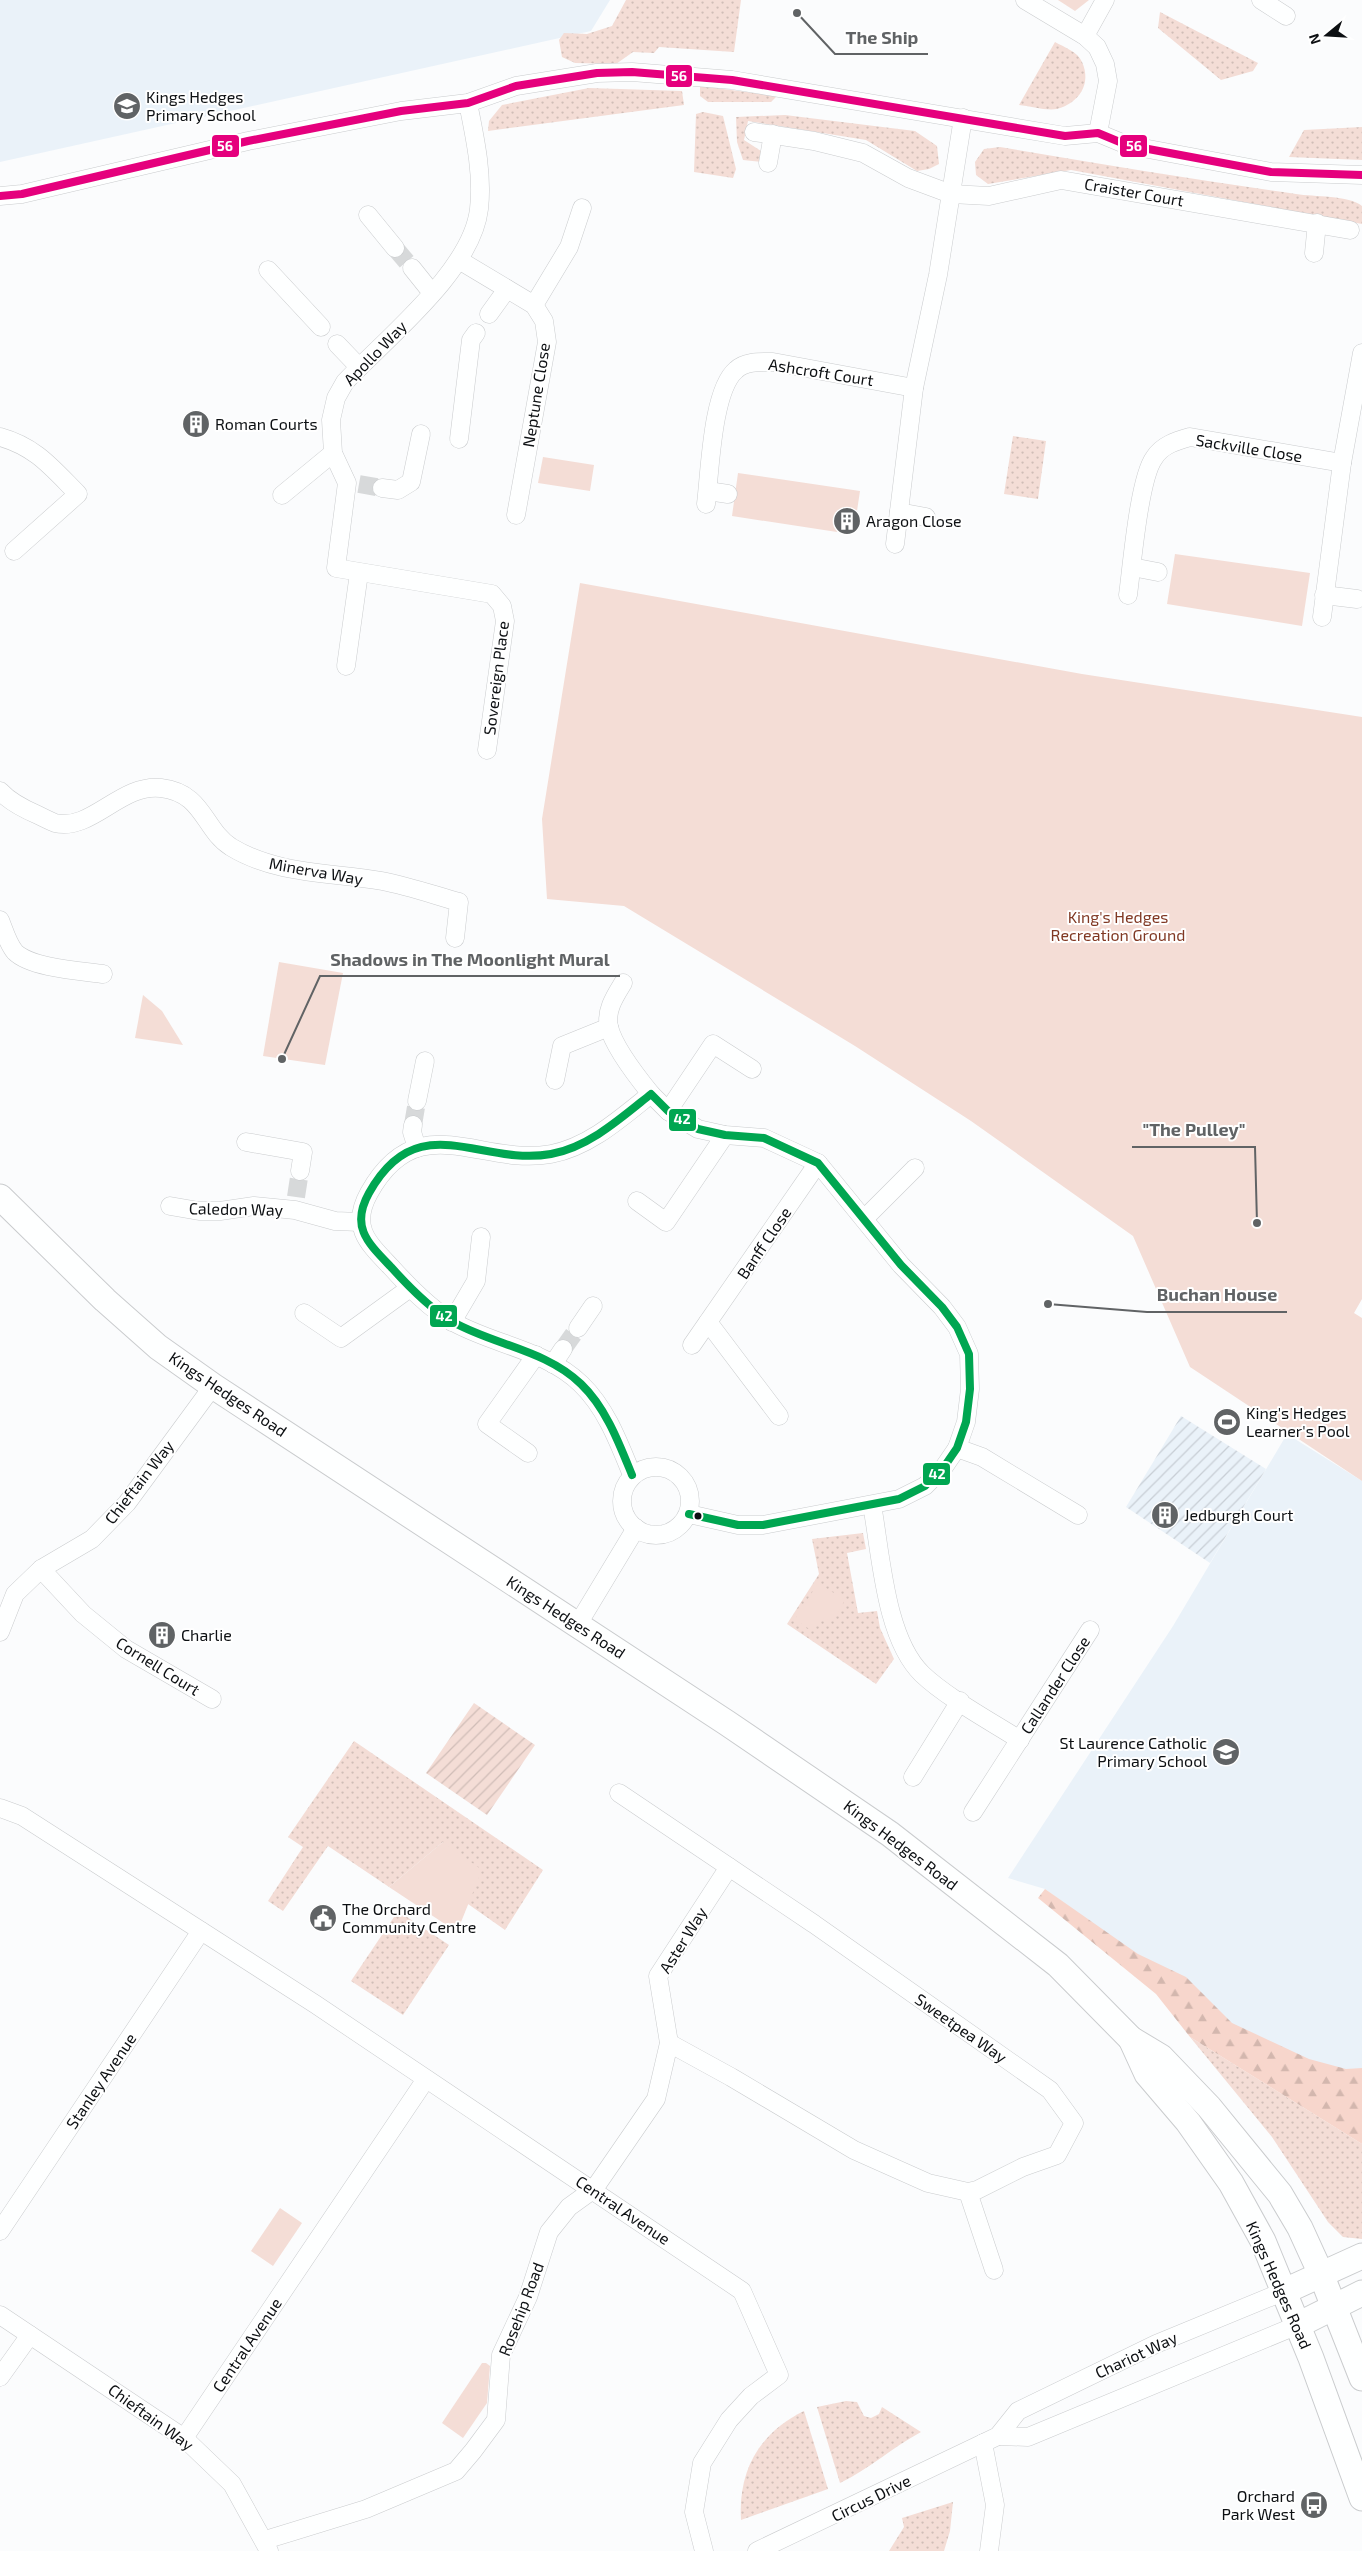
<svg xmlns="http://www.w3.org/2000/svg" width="1362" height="2551" viewBox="0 0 1362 2551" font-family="'Exo 2',sans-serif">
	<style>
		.built { fill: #eaf2f9 }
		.industrial { fill: url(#industrial-furrows) }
		.grass { fill: url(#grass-dots) }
		.forest { fill: url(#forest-firs) }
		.park { fill: #f4ddd6 }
		.garden { fill: url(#garden-furrows) }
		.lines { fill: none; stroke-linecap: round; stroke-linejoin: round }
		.street-tunnel { stroke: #d7d9da; stroke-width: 18; stroke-dasharray: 18 9; stroke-linecap: butt }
		.street-casing { stroke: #caccce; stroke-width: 19 }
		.secondary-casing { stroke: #caccce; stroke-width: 27 }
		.street { stroke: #feffff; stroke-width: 18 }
		.secondary { stroke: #feffff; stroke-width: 25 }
		.bus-1-casing { stroke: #fff; stroke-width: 11 }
		.bus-2-casing { stroke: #fff; stroke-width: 11 }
		.bus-1 { stroke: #e5007d; stroke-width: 8 }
		.bus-2 { stroke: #00a651; stroke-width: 8 }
		.bus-dot { fill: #0d1013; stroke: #fff; stroke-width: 2 }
		.labels { text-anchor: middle; stroke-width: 4; stroke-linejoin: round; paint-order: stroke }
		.poi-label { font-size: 16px; fill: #0d1013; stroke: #fff; text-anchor: start }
		.street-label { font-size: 16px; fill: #0d1013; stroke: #fff }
		.park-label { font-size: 16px; fill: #803823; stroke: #fff }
		.leader { fill: none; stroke: #606365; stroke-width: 2 }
		.callout-dot { fill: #606365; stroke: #fff; stroke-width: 2 }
		.callout-label { font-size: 18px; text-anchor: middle; font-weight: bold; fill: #606365; stroke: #fff; stroke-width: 4; stroke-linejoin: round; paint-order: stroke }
		.line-badge { stroke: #fff; stroke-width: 2 }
		.badge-label { font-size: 14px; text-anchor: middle; font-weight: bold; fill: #fff }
	</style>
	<defs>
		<pattern id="industrial-furrows" width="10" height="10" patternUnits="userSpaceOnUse" patternTransform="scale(1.25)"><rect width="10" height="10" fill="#eaf2f9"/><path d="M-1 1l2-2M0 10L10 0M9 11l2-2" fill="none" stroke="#c8ced5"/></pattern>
		<pattern id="grass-dots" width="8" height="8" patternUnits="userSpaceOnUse" patternTransform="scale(1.25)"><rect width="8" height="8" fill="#f4ddd6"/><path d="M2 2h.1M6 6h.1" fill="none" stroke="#d0bdb7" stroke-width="1.8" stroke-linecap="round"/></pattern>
		<pattern id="forest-firs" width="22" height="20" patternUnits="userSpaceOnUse" patternTransform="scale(1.25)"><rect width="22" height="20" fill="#f7d6cc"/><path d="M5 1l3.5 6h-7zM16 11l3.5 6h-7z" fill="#d3b7ae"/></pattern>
		<pattern id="garden-furrows" width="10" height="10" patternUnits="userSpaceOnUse" patternTransform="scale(1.25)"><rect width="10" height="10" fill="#f4ddd6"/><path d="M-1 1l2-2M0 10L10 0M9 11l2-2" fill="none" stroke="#d0bdb7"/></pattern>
	</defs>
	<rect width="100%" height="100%" fill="#fbfcfd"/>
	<g class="built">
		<polygon points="0,0 610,0 591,31 0,162"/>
		<polygon points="1287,1434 1362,1481 1362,2123 1045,1889 1008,1878 1173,1626"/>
	</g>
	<polygon class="industrial" points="1181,1416 1266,1469 1210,1563 1126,1507"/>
	<g class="grass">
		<polygon points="626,0 741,0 734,52 659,47 654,53 633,52 616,64 575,63 562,57 559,40 564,33 587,34 612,26"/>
		<polygon points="1160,12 1258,63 1253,71 1221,80 1158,28"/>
		<path d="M1055,42C1064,47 1078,52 1082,62C1092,84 1079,103 1057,109C1046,111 1030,106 1019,105Z"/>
		<polygon points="700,86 777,96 771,102 708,102 700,96"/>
		<polygon points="589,88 682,91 684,105 488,131 489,121 502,105"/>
		<polygon points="703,112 723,116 736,169 733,178 694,172 696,114"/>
		<polygon points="785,115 915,131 937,146 939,164 929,169 917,171 866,140 748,121 744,140 761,151 762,162 743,160 737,142 736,117"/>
		<polygon points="1362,127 1362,160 1289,157 1304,130"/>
		<path d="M1000,147C1099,164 1197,180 1296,194C1314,197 1349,195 1362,206V224L1071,170L988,184L976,175L975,162L984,149Z"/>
		<polygon points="1013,436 1046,441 1038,499 1004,494"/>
		<polygon points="863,1533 866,1549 847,1553 858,1613 877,1611 880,1628 894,1659 876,1684 787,1624 819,1574 812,1539"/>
		<polygon points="354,1741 543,1870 505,1930 468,1904 443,1842 389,1887 328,1846 283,1911 268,1901 303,1847 288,1837"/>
		<polygon points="398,1911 449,1945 403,2015 351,1981"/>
		<polygon points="1190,2037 1362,2144 1362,2239 1343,2237 1328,2222 1272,2137"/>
		<path d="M846,2401L857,2402L864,2416L871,2418L879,2414L882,2407L921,2432C893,2447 869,2469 840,2483L817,2407Z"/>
		<path d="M804,2411L828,2489L741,2520C738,2471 759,2433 804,2411Z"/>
		<polygon points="953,2502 950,2531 944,2551 889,2551 904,2527 902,2518"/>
	</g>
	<polygon class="forest" points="1045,1889 1138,1954 1186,1977 1232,2023 1309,2059 1346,2069 1362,2068 1362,2144 1190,2037 1156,1994 1038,1898"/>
	<g class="park">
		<polygon points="1058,0 1089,0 1075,11"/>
		<polygon points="543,457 594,465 590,491 538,483"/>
		<polygon points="738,473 860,491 857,511 841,508 837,532 732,516"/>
		<polygon points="1175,554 1310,573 1302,626 1167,604"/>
		<polygon points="580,583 1082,674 1362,717 1362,1299 1354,1313 1362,1318 1362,1481 1190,1367 1133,1236 971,1121 855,1046 624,906 547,899 542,819"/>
		<polygon points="279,962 343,973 325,1065 263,1056"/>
		<polygon points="143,995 162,1011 183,1045 135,1038"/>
		<polygon points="818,1583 845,1600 833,1621 821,1618 812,1631 795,1619"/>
		<polygon points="443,1842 482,1870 457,1932 389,1887"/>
		<polygon points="280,2208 302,2223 273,2266 251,2251"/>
		<polygon points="482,2363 486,2363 490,2366 487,2403 463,2438 442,2423"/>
	</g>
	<polygon class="garden" points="474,1703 535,1745 487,1815 426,1773"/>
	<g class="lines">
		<g class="street-tunnel">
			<polyline points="395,248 412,268"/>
			<polyline points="359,484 382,488"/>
			<polyline points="413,1125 417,1101"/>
			<polyline points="296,1197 300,1171"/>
			<polyline points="563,1349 578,1328"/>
		</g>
		<g class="street-casing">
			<g id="street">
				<polyline points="1025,0 1085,36 1097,47 1105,64 1108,81 1098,133"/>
				<polyline points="1261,0 1286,16"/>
				<polyline points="1085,36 1105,0"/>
				<path d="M468,103C475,138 483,174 479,209C472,271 386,338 345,382L336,398L331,420L333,453L347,483L336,568L492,594L502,606L505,621L487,750"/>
				<polyline points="754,132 814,141 863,153 908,178 951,194 989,196 1061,180 1350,230"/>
				<polyline points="768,163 773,134"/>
				<polyline points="0,196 22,194 248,141 401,111 468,103 516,86 597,73 632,72 732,80 1065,136 1098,133 1127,145 1271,172 1362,175"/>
				<polyline points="368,215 395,248"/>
				<polyline points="1314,253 1317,223"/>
				<polyline points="459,260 534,305 544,321 547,342 516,515"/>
				<polyline points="412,268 432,293"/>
				<polyline points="268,270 321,327"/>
				<polyline points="534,305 569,247 582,208"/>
				<polyline points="489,314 507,289"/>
				<polyline points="337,344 359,367"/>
				<path d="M0,437C36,447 52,468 78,494L14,551"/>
				<polyline points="459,439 471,340 476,333"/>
				<polyline points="382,488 398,490 411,482 421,434"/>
				<polyline points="708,491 728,494"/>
				<polyline points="282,495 333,453"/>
				<path d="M706,504C710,472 712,390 736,370C745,361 761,362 773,362L914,388"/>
				<polyline points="899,512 926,517"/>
				<polyline points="895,544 914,388 938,275 963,118"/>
				<polyline points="1132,567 1158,572"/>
				<path d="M1128,595C1132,565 1139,479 1154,458C1162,445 1176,441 1190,437L1342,463"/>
				<polyline points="1324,595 1357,599"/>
				<polyline points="1322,617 1342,463 1362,353"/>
				<polyline points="346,666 359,573"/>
				<path d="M0,791C10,802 24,809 38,815C44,818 50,821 55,823C91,832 121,783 161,788C204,793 203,829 231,847C277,875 331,872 382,881C408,886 434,895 459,902L455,938"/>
				<path d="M0,920C4,930 8,944 15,952C31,968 81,971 103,974"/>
				<path d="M623,983C615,996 605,1011 609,1027C614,1048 638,1078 651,1094"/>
				<polyline points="555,1080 562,1046 609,1027"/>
				<polyline points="417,1101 425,1061"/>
				<polyline points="668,1111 713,1044 752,1069"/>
				<polyline points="413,1125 412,1132 417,1148"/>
				<polyline points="246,1142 303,1152 300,1171"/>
				<polyline points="637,1201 666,1222 725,1135"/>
				<polyline points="170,1206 199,1211 220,1211 254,1206 295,1210 335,1221 360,1222"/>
				<polyline points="864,1219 915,1168"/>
				<polyline points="304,1313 341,1338 410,1288"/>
				<polyline points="452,1322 476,1281 481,1237"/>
				<polyline points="708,1322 779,1416"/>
				<polyline points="578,1328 593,1306"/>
				<polyline points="692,1345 818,1163"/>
				<polyline points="553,1364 563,1349"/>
				<polyline points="957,1448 982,1457 1078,1515"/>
				<polyline points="528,1453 487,1424 536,1355"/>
				<circle cx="656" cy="1501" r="34"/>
				<path d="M632,1475C619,1443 606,1408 581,1384C546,1350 494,1345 453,1322C430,1309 409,1287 391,1267C368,1243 350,1227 369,1193C418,1105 480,1167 551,1154C589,1147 621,1118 651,1094L668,1111L698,1129L725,1135L764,1138L818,1163L901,1265L942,1307L957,1327L969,1354L970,1389L966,1422L957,1448L944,1467L925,1486L899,1499L763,1525H738L689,1514"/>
				<path d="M872,1505C881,1554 885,1638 922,1674C946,1697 990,1721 1020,1740"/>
				<polyline points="41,1569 83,1614 126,1649 212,1699"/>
				<polyline points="578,1624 636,1528"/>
				<polyline points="0,1632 15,1594 41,1569 92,1539 127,1503 213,1386"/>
				<polyline points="913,1777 960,1701"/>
				<polyline points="0,1808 22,1816 315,2004 742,2291 779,2375 751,2396 729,2420 702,2463 694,2512 704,2551"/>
				<polyline points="973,1812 1090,1630"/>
				<polyline points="669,2043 731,2077 854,2150 928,2183 968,2192 977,2190 1023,2167 1057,2155 1074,2123 1050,2090 814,1924 729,1867"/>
				<polyline points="968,2192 994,2270"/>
				<polyline points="0,2231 201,1931"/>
				<polyline points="0,2315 184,2438 232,2484 269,2551"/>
				<polyline points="0,2377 30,2335"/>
				<polyline points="998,2436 1028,2437 1298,2325"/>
				<polyline points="184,2438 426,2079"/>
				<polyline points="983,2443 995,2505 989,2551"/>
				<polyline points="265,2540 366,2509 456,2471 473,2451 496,2420 501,2355 528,2297 549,2232 569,2207 594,2189 656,2099 669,2043 658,1976 729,1867 619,1793"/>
				<polyline points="757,2551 998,2436 1018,2411 1156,2344 1285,2291"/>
			</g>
		</g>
		<g class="secondary-casing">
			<g id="secondary">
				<polyline points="0,1197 105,1300 158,1347 213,1386 727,1723 890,1834 1058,1965 1131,2039 1161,2057 1209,2107 1280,2194 1300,2228 1321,2274 1362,2378"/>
				<polyline points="1131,2039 1147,2074 1188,2122 1231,2183 1263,2241 1311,2358 1362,2498"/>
				<polyline points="1285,2291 1362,2256"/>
				<polyline points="1298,2325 1362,2293"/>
			</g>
		</g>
		<use href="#street" class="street"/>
		<use href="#secondary" class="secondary"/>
		<g class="bus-1-casing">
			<polyline id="bus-1" points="0,196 22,194 248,141 401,111 468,103 516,86 597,73 632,72 732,80 1065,136 1098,133 1127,145 1271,172 1362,175"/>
		</g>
		<g class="bus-2-casing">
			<path id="bus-2" d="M632,1475C619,1443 606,1408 581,1384C546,1350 494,1345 453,1322C430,1309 409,1287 391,1267C368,1243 350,1227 369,1193C418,1105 480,1167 551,1154C589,1147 621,1118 651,1094L668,1111L698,1129L725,1135L764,1138L818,1163L901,1265L942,1307L957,1327L969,1354L970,1389L966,1422L957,1448L944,1467L925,1486L899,1499L763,1525H738L689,1514"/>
		</g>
		<use href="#bus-1" class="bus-1"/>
		<use href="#bus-2" class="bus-2"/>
	</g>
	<defs>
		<g id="school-disc" transform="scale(1.4375)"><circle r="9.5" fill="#606365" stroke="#fff"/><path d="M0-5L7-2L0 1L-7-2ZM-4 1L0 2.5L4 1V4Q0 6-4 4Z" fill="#fff"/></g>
		<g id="building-disc" transform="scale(1.4375)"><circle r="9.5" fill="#606365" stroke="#fff"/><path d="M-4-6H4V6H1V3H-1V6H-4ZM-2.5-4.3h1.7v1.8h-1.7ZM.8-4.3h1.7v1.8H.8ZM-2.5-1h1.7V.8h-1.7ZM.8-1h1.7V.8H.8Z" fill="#fff"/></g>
		<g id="stadium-disc" transform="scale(1.4375)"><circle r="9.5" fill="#606365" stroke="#fff"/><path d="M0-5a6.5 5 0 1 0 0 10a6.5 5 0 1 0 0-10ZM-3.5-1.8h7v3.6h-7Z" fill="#fff"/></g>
		<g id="civic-disc" transform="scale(1.4375)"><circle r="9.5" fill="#606365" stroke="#fff"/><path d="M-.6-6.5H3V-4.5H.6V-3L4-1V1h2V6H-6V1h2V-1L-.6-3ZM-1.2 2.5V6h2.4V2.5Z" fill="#fff"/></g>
		<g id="bus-disc" transform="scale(1.4375)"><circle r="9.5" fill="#606365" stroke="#fff"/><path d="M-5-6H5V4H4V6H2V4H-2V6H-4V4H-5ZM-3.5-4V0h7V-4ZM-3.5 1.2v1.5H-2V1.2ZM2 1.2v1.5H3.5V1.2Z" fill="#fff"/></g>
	</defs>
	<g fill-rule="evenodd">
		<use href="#school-disc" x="127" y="106"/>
		<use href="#building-disc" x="196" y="424"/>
		<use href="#building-disc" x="847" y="521"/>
		<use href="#stadium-disc" x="1227" y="1422"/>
		<use href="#building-disc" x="1165" y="1515"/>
		<use href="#building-disc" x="162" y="1635"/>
		<use href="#school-disc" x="1226" y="1752"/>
		<use href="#civic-disc" x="323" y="1918"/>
		<use href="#bus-disc" x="1314" y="2505"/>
	</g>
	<circle class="bus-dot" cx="698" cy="1516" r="4.5"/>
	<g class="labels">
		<g class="poi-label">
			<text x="146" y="103">Kings Hedges<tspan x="146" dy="18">Primary School</tspan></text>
			<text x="215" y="430">Roman Courts</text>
			<text x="866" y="527">Aragon Close</text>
			<text x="1246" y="1419">King's Hedges<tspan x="1246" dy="18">Learner's Pool</tspan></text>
			<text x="1184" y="1521">Jedburgh Court</text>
			<text x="181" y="1641">Charlie</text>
			<text x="1207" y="1749" text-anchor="end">St Laurence Catholic<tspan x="1207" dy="18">Primary School</tspan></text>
			<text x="342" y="1915">The Orchard<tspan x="342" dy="18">Community Centre</tspan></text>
			<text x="1295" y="2502" text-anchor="end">Orchard<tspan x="1295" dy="18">Park West</tspan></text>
		</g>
		<g class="street-label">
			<text transform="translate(1134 192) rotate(10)" y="6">Craister Court</text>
			<text transform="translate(375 353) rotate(-46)" y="6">Apollo Way</text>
			<text transform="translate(821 372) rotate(9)" y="6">Ashcroft Court</text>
			<text transform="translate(536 395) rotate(-81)" y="6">Neptune Close</text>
			<text transform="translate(1249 448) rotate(9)" y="6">Sackville Close</text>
			<text transform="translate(496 678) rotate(-83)" y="6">Sovereign Place</text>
			<text transform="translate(316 871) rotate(10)" y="6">Minerva Way</text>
			<text transform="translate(236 1209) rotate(1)" y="6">Caledon Way</text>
			<text transform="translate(764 1243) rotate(-56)" y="6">Banff Close</text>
			<text transform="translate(228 1394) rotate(34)" y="6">Kings Hedges Road</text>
			<text transform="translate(139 1482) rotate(-52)" y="6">Chieftain Way</text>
			<text transform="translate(566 1617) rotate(33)" y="6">Kings Hedges Road</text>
			<text transform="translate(158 1666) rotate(32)" y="6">Cornell Court</text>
			<text transform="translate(1055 1685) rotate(-57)" y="6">Callander Close</text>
			<text transform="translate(901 1845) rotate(37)" y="6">Kings Hedges Road</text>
			<text transform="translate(683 1940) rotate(-58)" y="6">Aster Way</text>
			<text transform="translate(961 2028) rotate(35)" y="6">Sweetpea Way</text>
			<text transform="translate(101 2081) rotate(-56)" y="6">Stanley Avenue</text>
			<text transform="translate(623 2210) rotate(34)" y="6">Central Avenue</text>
			<text transform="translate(1279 2285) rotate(66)" y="6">Kings Hedges Road</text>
			<text transform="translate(521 2309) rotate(-69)" y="6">Rosehip Road</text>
			<text transform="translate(247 2345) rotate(-56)" y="6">Central Avenue</text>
			<text transform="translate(1136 2355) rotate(-25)" y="6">Chariot Way</text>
			<text transform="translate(151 2417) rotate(36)" y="6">Chieftain Way</text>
			<text transform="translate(871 2498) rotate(-26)" y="6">Circus Drive</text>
		</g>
		<g class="park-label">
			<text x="1118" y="923">King's Hedges<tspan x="1118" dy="18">Recreation Ground</tspan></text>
		</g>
	</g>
	<path class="leader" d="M797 13L835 54H928M282 1059L320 976H620M1257 1223L1255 1147H1132M1048 1304L1147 1312H1287"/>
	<g class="callout-dot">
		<circle cx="797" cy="13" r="5"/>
		<circle cx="282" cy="1059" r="5"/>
		<circle cx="1257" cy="1223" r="5"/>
		<circle cx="1048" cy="1304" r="5"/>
	</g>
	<g class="callout-label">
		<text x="882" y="44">The Ship</text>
		<text x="470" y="966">Shadows in The Moonlight Mural</text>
		<text x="1194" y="1136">"The Pulley"</text>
		<text x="1217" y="1301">Buchan House</text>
	</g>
	<g class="line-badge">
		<rect x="665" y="64" width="28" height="24" rx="5" fill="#e5007d"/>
		<rect x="1119" y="134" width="29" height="24" rx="5" fill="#e5007d"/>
		<rect x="211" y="134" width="29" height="24" rx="5" fill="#e5007d"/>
		<rect x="668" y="1108" width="29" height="24" rx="5" fill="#00a651"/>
		<rect x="429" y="1304" width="29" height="24" rx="5" fill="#00a651"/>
		<rect x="922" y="1462" width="29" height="24" rx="5" fill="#00a651"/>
	</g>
	<g class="badge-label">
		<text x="679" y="81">56</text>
		<text x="1134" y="151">56</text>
		<text x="225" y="151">56</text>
		<text x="682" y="1124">42</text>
		<text x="444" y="1321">42</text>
		<text x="937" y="1479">42</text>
	</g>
	<g transform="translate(1327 35) rotate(252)" stroke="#ffffff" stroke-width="4" paint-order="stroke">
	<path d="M0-4L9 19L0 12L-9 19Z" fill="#0d1013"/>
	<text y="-8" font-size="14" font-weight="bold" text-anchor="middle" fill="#0d1013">N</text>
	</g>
</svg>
